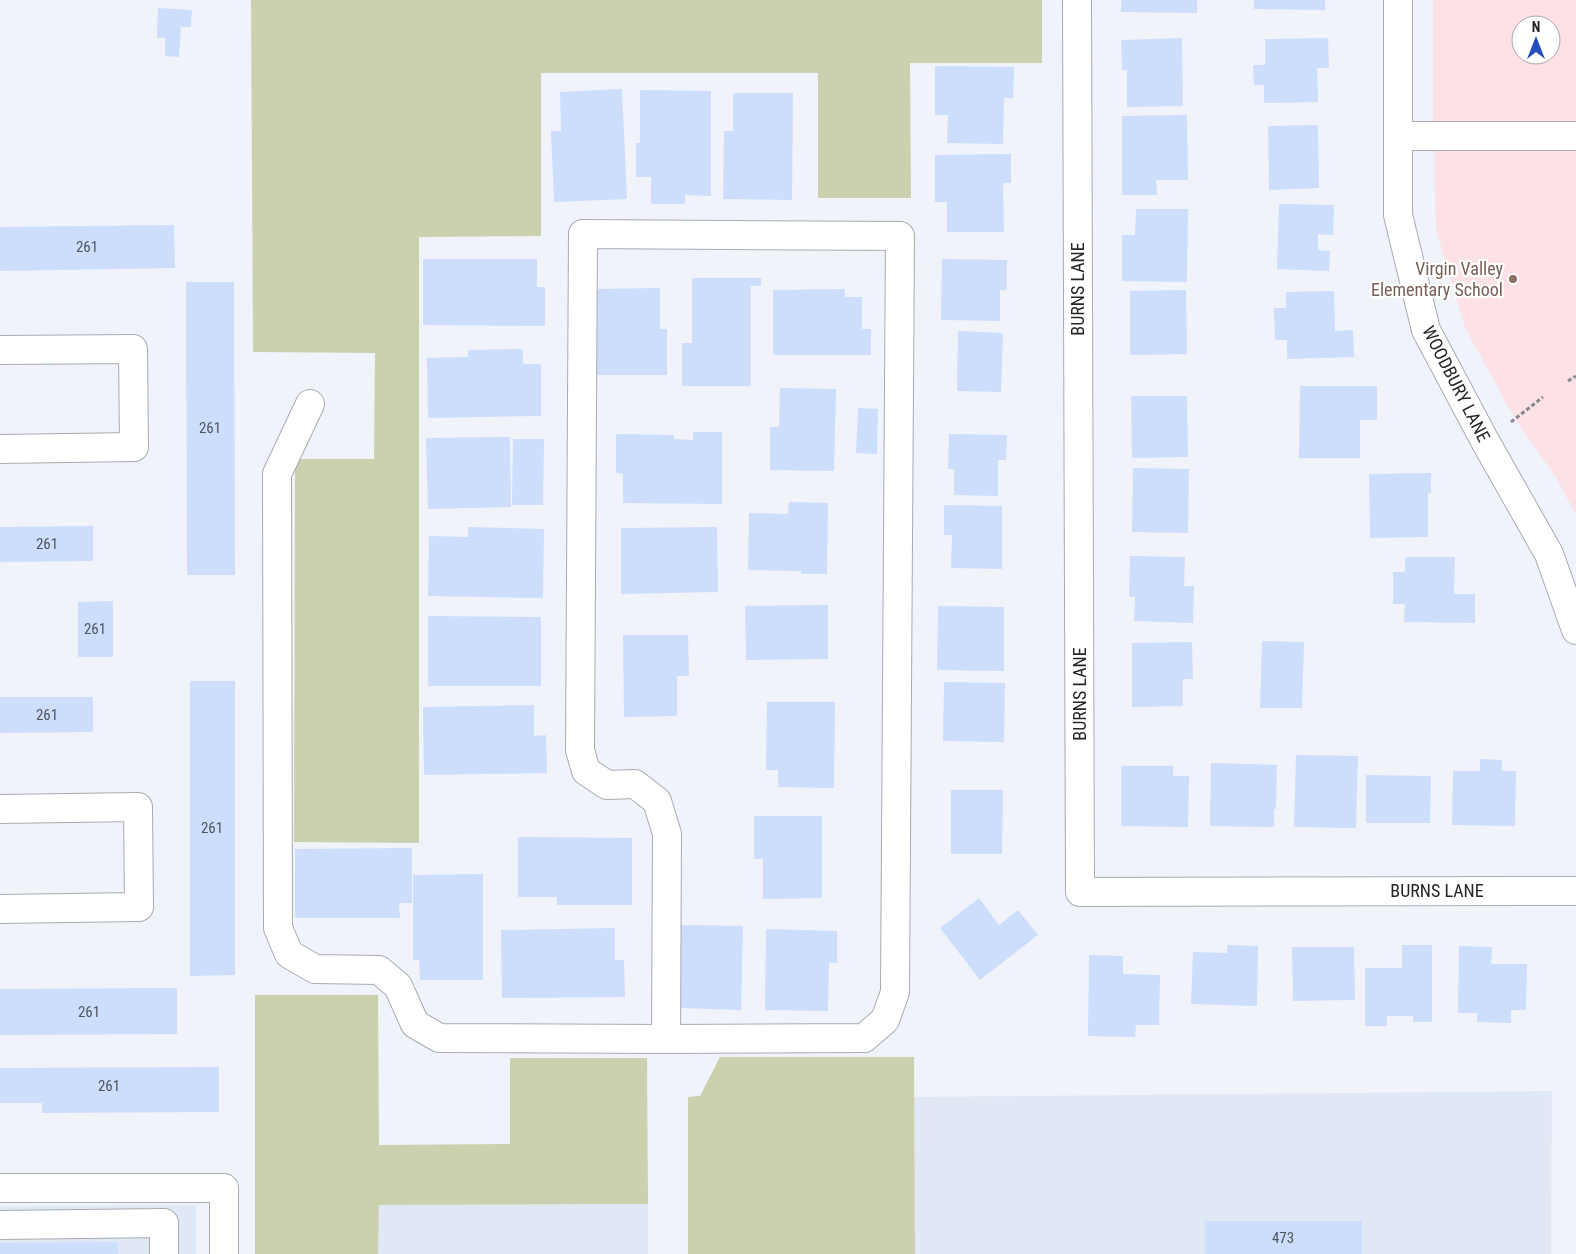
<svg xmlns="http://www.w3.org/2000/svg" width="1576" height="1254" viewBox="0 0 1576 1254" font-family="'Roboto Condensed',sans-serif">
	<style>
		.built { fill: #e1e8f5 }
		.education { fill: #fce1e7; fill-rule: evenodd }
		.green { fill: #cbd0af }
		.building { fill: #cdddfc }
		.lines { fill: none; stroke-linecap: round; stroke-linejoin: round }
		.minor-casing { stroke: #a8abb1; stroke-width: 30 }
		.path { stroke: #888a8e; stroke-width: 3; stroke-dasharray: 4 2.5; stroke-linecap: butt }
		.minor { stroke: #fff; stroke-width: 28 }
		.education-dot { fill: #8d6e63; stroke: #fff; stroke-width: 2 }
		.labels { text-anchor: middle; stroke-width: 4.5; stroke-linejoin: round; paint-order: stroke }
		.number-label { font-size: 15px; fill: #4f545d }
		.education-label { font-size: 18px; fill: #785e54; stroke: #fff; text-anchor: end }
		.street-label { font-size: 18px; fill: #252628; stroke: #fff }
	</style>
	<rect width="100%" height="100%" fill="#f0f3f9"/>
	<g class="built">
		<polygon points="1552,1091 1551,1254 915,1254 914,1097"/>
		<polygon points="648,1204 648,1254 378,1254 378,1205"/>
		<polygon points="196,1205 196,1254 0,1254 0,1206"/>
	</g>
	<path class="education" d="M1433,0H1576V515L1557,479L1515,419L1465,328L1436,229L1433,116ZM1521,25H1551V55H1521Z"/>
	<g class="green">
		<polygon points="251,0 1042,0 1042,63 910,63 911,198 818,198 818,73 541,73 541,236 419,237 419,843 294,842 295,459 374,459 375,353 253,352"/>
		<polygon points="255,995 378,995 379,1145 510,1144 510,1058 647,1058 648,1204 379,1205 378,1254 255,1254"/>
		<polygon points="720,1057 914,1057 915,1254 688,1254 688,1097 700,1096"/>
	</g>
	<g class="building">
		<polygon points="1121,0 1197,0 1197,13 1121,12"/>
		<polygon points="1254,0 1325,0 1325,10 1254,9"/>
		<polygon points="158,8 192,10 191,27 181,27 179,57 165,56 165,38 157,38"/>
		<polygon points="1182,38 1183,106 1127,107 1127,70 1122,70 1121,40"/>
		<polygon points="1328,38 1329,68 1317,68 1318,102 1264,103 1264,85 1254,85 1253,65 1265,65 1265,39"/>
		<polygon points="935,66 1014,67 1013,98 1004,98 1003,144 947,143 948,115 935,115"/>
		<polygon points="622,89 627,199 554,202 551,131 561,131 560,92"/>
		<polygon points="640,90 711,91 711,196 685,195 685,204 651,204 651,177 636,177 636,143 640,143"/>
		<polygon points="733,93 793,93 792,200 723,199 724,131 733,131"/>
		<polygon points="1187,115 1188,180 1156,180 1157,195 1122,195 1122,116"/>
		<polygon points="1318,125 1319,188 1269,190 1268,126"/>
		<polygon points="1011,154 1011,183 1003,183 1004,232 947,232 947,202 935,202 935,155"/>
		<polygon points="1279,204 1334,205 1333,235 1318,234 1318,250 1330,251 1329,271 1277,269"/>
		<polygon points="1136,209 1188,209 1187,282 1122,281 1122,235 1135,235"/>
		<polygon points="174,225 175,268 0,271 0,227"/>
		<polygon points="423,259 537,259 537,287 545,287 545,326 423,325"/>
		<polygon points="942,259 1007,260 1007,290 1000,290 1000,321 941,320"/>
		<polygon points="692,278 761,278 761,286 751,286 751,386 682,386 682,343 692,343"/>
		<polygon points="186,282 234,282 235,575 187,575"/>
		<polygon points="660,288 660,329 667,329 667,375 596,375 595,289"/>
		<polygon points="845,289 845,297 862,297 862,329 871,329 871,355 773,355 773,290"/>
		<polygon points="1186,290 1187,354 1130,355 1130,291"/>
		<polygon points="1334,291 1335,331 1353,330 1354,357 1287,359 1287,340 1275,340 1274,308 1286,308 1286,292"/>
		<polygon points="958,331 1003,333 1001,392 957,391"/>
		<polygon points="523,349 523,364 541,364 541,416 428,418 427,358 468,357 468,350"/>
		<polygon points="1300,386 1377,386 1377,420 1360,420 1360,458 1299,458"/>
		<polygon points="780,388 836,389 834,471 770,470 770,427 779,427"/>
		<polygon points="1131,396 1187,396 1188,457 1132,458"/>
		<polygon points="858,408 878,409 877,454 856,453"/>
		<polygon points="693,432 722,432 722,504 623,503 623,474 616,473 616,434 674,435 674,439 693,440"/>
		<polygon points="949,434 1007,435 1006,460 998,460 998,496 954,495 954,469 948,469"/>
		<polygon points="510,437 511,507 428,509 426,438"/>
		<polygon points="513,439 544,439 543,505 512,505"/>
		<polygon points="1133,468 1189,469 1188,533 1132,532"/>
		<polygon points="1431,473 1431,493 1428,493 1428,537 1370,538 1369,474"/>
		<polygon points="789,502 828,503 827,574 801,574 801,571 748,570 749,513 788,514"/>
		<polygon points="944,505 1002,506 1002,569 951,568 952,535 944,535"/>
		<polygon points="93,526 93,561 0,562 0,527"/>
		<polygon points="468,527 544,529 543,598 428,596 429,536 468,537"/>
		<polygon points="717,527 718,592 621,594 621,528"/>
		<polygon points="1130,556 1185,557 1184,586 1194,586 1193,623 1134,621 1135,597 1129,597"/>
		<polygon points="1405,557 1455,557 1454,594 1475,594 1475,623 1404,622 1405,604 1393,604 1393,572 1405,572"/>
		<polygon points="113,601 113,657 78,657 78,602"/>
		<polygon points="828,605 828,659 746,660 745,606"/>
		<polygon points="938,606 1004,607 1004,671 937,670"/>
		<polygon points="428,616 541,617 541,686 428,686"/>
		<polygon points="623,635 688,635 689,676 677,676 677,716 624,717"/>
		<polygon points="1262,641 1304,642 1302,708 1260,708"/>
		<polygon points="1192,642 1193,679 1183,679 1183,706 1132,707 1132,643"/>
		<polygon points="190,681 235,681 235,975 190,976"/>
		<polygon points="944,682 1005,683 1004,742 943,741"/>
		<polygon points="0,697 93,697 93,732 0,733"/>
		<polygon points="767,702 835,702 834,788 778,787 778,770 766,770"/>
		<polygon points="534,705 534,736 546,735 547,773 424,775 423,707"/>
		<polygon points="1296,755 1358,756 1356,828 1294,827"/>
		<polygon points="1480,759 1502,760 1502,771 1516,771 1515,826 1452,825 1453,771 1480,771"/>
		<polygon points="1211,763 1277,765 1276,809 1274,809 1274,827 1210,826"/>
		<polygon points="1121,766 1173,766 1173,776 1189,776 1188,827 1121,826"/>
		<polygon points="1366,775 1431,776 1430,823 1366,823"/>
		<polygon points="951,790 1003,790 1002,854 951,854"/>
		<polygon points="754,816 822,816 822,898 763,899 763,859 754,859"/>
		<polygon points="518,837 632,838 632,905 557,905 557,897 518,897"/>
		<polygon points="412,848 412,903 399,903 400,918 295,918 295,849"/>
		<polygon points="483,874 483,980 420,980 419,960 413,960 413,875"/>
		<polygon points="979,898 999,925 1018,910 1038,935 980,980 940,928"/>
		<polygon points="681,925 743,926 741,1010 678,1008"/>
		<polygon points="615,928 615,960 624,960 625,997 502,998 501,930"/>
		<polygon points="766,929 837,931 837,963 829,963 828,1011 765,1010"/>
		<polygon points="1227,945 1258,946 1257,1006 1191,1004 1193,952 1227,953"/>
		<polygon points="1402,945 1432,945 1432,1022 1413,1022 1413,1016 1387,1016 1387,1026 1365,1026 1365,968 1402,968"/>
		<polygon points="1459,946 1492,947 1491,964 1527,964 1526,1010 1511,1010 1511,1023 1477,1022 1477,1013 1458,1013"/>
		<polygon points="1292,947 1354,947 1355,1000 1293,1001"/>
		<polygon points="1089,955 1123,956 1123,974 1160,975 1159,1025 1136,1025 1135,1037 1088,1036"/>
		<polygon points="177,988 177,1034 0,1035 0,989"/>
		<polygon points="219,1067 219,1112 42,1113 42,1103 0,1103 0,1068"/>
		<rect x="1205" y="1221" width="157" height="33"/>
		<polygon points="118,1242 118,1254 0,1254 0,1243"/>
	</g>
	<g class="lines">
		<g class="minor-casing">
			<g id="minor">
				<polyline points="1077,0 1080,892 1576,891"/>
				<polyline points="1398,0 1398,215 1426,330 1485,441 1549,554 1576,630"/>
				<polyline points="1398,136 1576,136"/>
				<polygon points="583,234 900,236 895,992 885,1020 864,1038 666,1039 667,834 657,801 635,784 607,785 586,771 580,750"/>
				<polyline points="0,350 133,349 134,447 0,449"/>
				<polyline points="310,404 277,474 278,928 289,954 315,969 379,970 398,986 415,1024 439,1038 666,1039"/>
				<polyline points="0,809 138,807 139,907 0,909"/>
				<polyline points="0,1188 224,1188 224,1254"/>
				<polyline points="0,1225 164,1223 164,1254"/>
			</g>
		</g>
		<g class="path">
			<polyline points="1568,381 1576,376"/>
			<polyline points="1511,422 1543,397"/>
		</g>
		<use href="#minor" class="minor"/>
	</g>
	<circle class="education-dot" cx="1513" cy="279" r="5"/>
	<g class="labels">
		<g class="number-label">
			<text x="87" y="252">261</text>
			<text x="210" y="433">261</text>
			<text x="47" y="549">261</text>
			<text x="95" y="634">261</text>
			<text x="47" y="720">261</text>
			<text x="212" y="833">261</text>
			<text x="89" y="1017">261</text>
			<text x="109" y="1091">261</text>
			<text x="1283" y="1243">473</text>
		</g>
		<g class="education-label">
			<text x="1503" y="275">Virgin Valley<tspan x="1503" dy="21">Elementary School</tspan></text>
		</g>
		<g class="street-label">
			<text transform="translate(1078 289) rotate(-90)" y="6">BURNS LANE</text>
			<text transform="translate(1456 384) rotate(63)" y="6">WOODBURY LANE</text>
			<text transform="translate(1080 694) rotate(-90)" y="6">BURNS LANE</text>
			<text x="1437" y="897">BURNS LANE</text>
		</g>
	</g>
	<g transform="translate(1536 40)"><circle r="24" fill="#ffffff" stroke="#a8a8a9"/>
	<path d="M0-4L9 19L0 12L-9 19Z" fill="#244ebc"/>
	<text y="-8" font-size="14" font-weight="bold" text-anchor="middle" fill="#252628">N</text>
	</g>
</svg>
